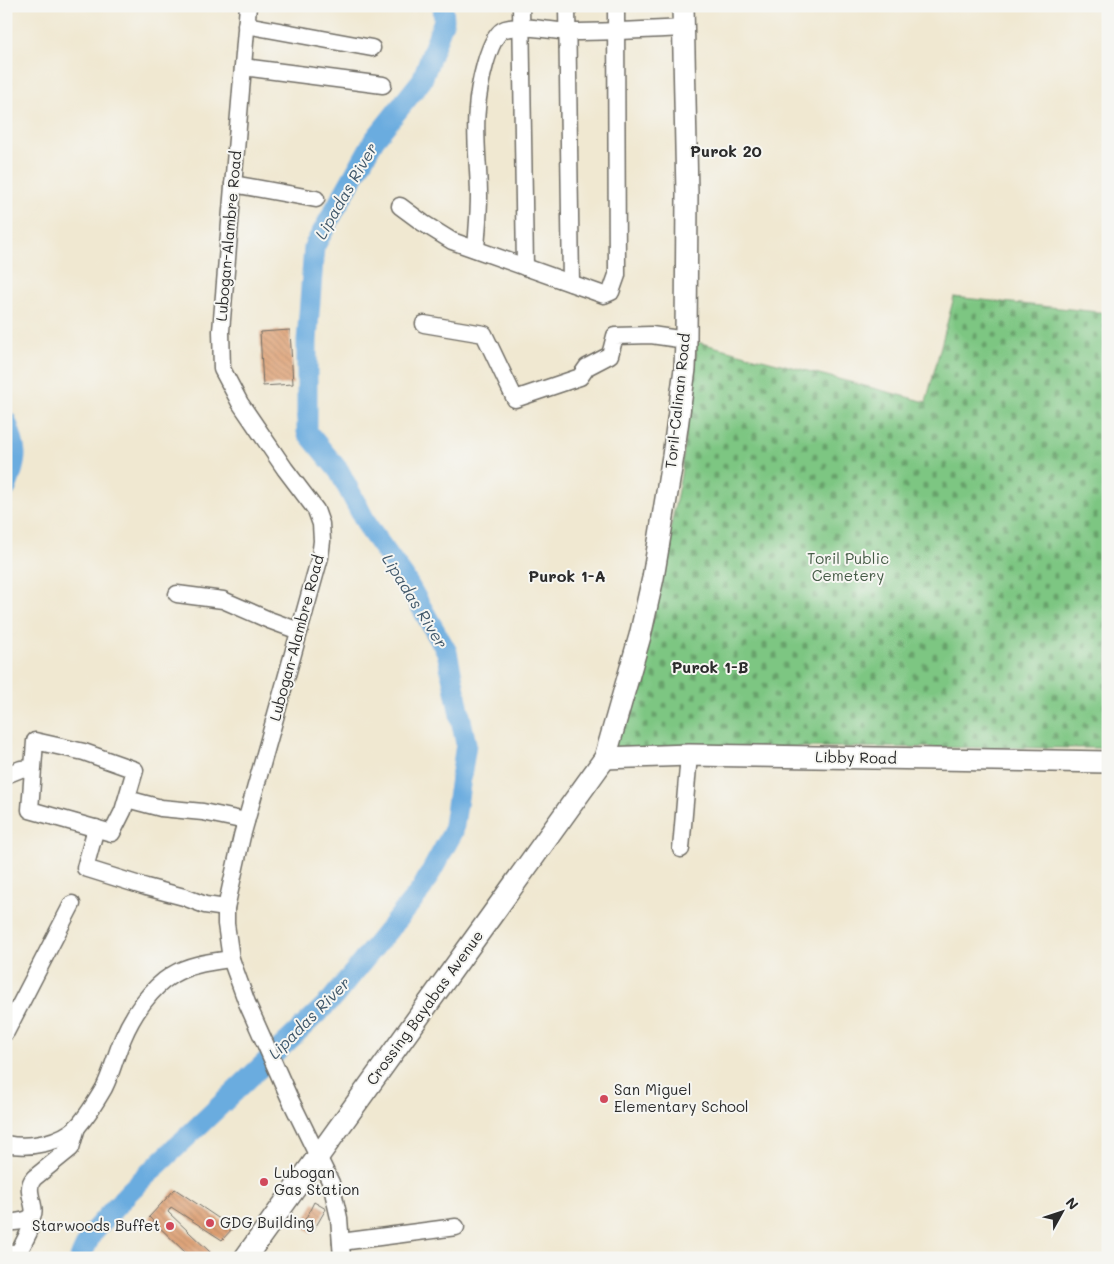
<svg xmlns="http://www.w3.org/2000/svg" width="1114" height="1264" viewBox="0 0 1114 1264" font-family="Mali,sans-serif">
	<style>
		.cemetery { fill: url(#cemetery-stones); stroke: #547856 }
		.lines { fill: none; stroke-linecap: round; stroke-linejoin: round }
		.river { stroke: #6bacdf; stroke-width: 21 }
		.building { fill: url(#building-back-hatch) }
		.minor-casing { stroke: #706d65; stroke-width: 19 }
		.major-casing { stroke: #706d65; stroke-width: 24 }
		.minor { stroke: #fff; stroke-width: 16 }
		.major { stroke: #fff; stroke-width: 21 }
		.poi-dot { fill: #d1495b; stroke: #f6f6f2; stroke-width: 2 }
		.labels { text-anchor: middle; stroke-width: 4; stroke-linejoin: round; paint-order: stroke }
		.street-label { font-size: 15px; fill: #2b2b2b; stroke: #f6f6f2 }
		.park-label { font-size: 15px; fill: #445a45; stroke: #f6f6f2 }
		.poi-label { font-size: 15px; fill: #2b2b2b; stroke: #f6f6f2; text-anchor: start }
		.neighbourhood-label { font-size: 16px; font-weight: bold; fill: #2b2b2b; stroke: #f6f6f2 }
		.water-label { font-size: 16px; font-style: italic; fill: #41586a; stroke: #f6f6f2 }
	</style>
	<defs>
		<pattern id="cemetery-stones" width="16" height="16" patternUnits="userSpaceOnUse" patternTransform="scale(1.25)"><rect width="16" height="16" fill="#7dc682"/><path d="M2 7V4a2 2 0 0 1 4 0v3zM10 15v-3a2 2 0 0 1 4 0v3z" fill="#67a16b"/></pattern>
		<pattern id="building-back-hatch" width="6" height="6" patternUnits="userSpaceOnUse" patternTransform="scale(1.25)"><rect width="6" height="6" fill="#db9868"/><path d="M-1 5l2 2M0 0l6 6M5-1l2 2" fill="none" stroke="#b27c56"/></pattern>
	</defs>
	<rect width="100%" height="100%" fill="#f6f6f2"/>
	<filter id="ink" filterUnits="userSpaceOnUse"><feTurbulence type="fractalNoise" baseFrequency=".02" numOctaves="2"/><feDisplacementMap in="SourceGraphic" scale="10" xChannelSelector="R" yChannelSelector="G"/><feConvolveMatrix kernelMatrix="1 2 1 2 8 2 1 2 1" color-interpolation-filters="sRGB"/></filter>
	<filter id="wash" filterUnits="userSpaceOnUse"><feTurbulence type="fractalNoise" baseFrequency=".0096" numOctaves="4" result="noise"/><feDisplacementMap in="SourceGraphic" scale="20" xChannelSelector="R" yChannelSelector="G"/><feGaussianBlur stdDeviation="1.12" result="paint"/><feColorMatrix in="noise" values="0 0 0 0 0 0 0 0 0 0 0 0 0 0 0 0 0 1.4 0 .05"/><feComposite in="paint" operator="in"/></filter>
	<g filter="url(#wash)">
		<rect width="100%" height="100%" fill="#f0e8d1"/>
		<polygon class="cemetery" points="954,297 1108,313 1108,748 764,747 612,749 650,632 681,475 697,342 926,402"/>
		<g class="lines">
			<g class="river">
				<path d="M6,421C18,452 18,458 6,488"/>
				<polyline points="80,1258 92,1233 129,1192 332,999 421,890 453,832 466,744 447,652 404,577 370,530 339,471 307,432 307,341 314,247 374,140 422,80 444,20 443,6"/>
			</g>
		</g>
		<g id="blocks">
			<g class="building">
				<polygon points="290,330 293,384 263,386 260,332"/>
				<polygon points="175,1189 233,1228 222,1240 171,1207 168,1212 210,1252 204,1258 191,1258 149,1217"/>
				<polygon points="314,1202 326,1209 312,1233 302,1226"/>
			</g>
		</g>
	</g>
	<g filter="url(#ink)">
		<use href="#blocks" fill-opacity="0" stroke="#706d65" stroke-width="1"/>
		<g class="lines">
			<g class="minor-casing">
				<g id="minor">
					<polyline points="248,6 221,331 222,369 240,403 285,469 316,510 321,524 322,541 320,557 242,836 226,908 226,924 231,959 247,1003 289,1097 331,1183 339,1218 342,1258"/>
					<polyline points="521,6 525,267"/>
					<polyline points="567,6 571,283"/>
					<polyline points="246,25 372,48"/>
					<polyline points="243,67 383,85"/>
					<polyline points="233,184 316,199"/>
					<polyline points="400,206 423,223 452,241 604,295 611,292 617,275 616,6"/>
					<path d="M476,249C477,232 479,214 479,196C479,167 474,137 477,109C478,92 488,34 505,29C522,24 551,31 569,32C607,32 645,30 683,28"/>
					<polyline points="424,324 484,334 515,399 580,377 587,367 610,355 615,336 651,335 686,340"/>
					<polyline points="177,594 223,600 269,620 299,631"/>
					<polygon points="35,741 84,752 135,770 123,811 112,833 30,810"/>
					<polyline points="6,775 21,769 33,768"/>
					<polyline points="127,799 161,808 203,812 246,821"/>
					<polyline points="96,828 85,868 146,887 184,897 205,905 226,908"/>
					<polyline points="681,849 689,755"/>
					<polyline points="6,1032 72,904"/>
					<path d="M6,1144C29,1149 61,1143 78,1126C88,1115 97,1100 104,1088C112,1072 116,1054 123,1038C133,1014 151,988 172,975C190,964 211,962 231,959"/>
					<path d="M6,1223C13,1222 24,1222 30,1218C41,1210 22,1191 34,1178L71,1148L77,1127"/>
					<polyline points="341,1242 456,1227"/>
					<polyline points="6,1254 19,1252 29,1232 31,1217"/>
				</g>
			</g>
			<g class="major-casing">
				<g id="major">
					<polyline points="605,758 689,755 1108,762"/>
					<polyline points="245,1258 605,758 640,636 653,578 673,456 685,369 686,340 687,194 683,6"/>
				</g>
			</g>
			<use href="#minor" class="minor"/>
			<use href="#major" class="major"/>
		</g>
	</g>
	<g class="poi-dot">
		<circle cx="604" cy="1099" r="5"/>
		<circle cx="264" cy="1182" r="5"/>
		<circle cx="210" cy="1223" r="5"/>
		<circle cx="170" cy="1226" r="5"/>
	</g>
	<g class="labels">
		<g class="street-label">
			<text transform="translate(229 236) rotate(-85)" y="5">Lubogan-Alambre Road</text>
			<text transform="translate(678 401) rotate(-84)" y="5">Toril-Calinan Road</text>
			<text transform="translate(297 638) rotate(-75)" y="5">Lubogan-Alambre Road</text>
			<text transform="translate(856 758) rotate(1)" y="5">Libby Road</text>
			<text transform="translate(425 1008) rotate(-54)" y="5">Crossing Bayabas Avenue</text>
		</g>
		<g class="park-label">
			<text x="848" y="564">Toril Public<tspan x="848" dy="17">Cemetery</tspan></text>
		</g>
		<g class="poi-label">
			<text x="614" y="1095">San Miguel<tspan x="614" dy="17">Elementary School</tspan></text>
			<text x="274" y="1178">Lubogan<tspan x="274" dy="17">Gas Station</tspan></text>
			<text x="220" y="1228">GDG Building</text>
			<text x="160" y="1231" text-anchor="end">Starwoods Buffet</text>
		</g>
		<g class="neighbourhood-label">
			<text x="726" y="157">Purok 20</text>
			<text x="567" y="582">Purok 1-A</text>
			<text x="710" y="673">Purok 1-B</text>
		</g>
		<g class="water-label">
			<text transform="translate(346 191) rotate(-60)" y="6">Lipadas River</text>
			<text transform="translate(415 601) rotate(58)" y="6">Lipadas River</text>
			<text transform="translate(309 1018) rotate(-45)" y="6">Lipadas River</text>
		</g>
	</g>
	<rect width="1114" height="1264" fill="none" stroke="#f6f6f2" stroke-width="25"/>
	<g transform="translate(1062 1212) rotate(50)" stroke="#f6f6f2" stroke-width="4" paint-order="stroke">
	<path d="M0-4L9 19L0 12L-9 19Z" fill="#2b2b2b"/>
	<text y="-8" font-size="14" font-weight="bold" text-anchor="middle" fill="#2b2b2b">N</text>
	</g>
</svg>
